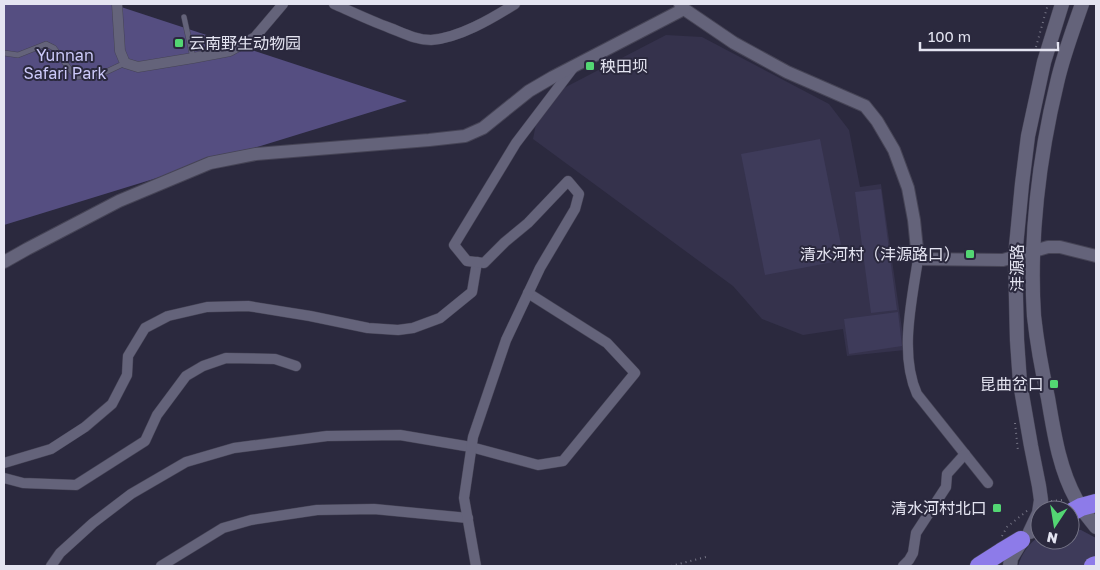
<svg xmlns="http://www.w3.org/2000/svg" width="1100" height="570" viewBox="0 0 1100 570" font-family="'Golos Text','Noto Sans SC',sans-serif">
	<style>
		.built { fill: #35324c }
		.green { fill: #3e3b5a }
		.forest { fill: #554e81 }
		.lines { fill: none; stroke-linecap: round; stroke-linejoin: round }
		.service-casing { stroke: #464456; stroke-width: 6 }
		.minor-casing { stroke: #464456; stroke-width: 11 }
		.tertiary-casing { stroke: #464456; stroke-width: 14 }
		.secondary-casing { stroke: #464456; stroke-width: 15 }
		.motorway-casing { stroke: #464456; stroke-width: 19 }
		.path { stroke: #757485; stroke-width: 2; stroke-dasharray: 1 4; stroke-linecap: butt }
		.service { stroke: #64637a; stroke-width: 5 }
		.minor { stroke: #64637a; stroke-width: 10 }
		.tertiary { stroke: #64637a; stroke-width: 12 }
		.secondary { stroke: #64637a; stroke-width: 14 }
		.motorway { stroke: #8d7be9; stroke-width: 18 }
		.poi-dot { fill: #53d673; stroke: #2b293e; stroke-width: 2 }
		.labels { text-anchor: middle; stroke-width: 4; stroke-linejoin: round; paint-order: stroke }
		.poi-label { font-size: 16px; fill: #e4e4f1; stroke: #2b293e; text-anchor: end }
		.park-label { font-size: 16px; fill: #ccc9f9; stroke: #2b293e }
		.street-label { font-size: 16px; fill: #e4e4f1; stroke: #2b293e }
	</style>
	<rect width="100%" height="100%" fill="#2b293e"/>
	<polygon class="built" points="666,35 702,37 829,104 849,130 860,187 881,184 905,350 847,356 843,329 803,335 762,319 733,286 533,139 537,119 560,90"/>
	<g class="green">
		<polygon points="820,139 844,260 765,275 741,154"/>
		<polygon points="881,189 897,310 871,313 855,192"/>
		<polygon points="898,312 902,346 849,354 844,319"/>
		<path d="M1070,528L1081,530L1096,538V566H1018C1022,553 1029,543 1040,536V540H1070Z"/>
	</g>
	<polygon class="forest" points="4,4 112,4 407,101 4,225"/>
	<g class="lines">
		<g class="service-casing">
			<g id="service">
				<polyline points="184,17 193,58"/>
				<polyline points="4,53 18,55 46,44 54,48 71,71 78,77 106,72 125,63"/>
			</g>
		</g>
		<g class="minor-casing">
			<g id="minor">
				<polyline points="117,4 120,51 125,63 138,67 193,58 230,51 255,37 283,4"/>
				<path d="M334,4C352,12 371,21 390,28C403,33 416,40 431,40C459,38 491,19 515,4"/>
				<path d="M918,259C912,300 899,354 917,394L988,483"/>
				<polyline points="4,463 51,449 85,427 112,404 127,375 128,356 145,328 168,316 207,307 248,306 310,316 368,328 398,330 413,328 440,318 472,292 477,262"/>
				<polyline points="4,478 23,483 76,485 145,441 157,415 186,376 203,366 226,358 275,359 296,366"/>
				<polyline points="51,566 60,553 93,523 131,494 186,462 234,448 327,436 400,435 471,447 538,465 563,461 635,373 607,343 528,293"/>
				<polyline points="161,566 223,528 251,520 317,510 374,509 468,518"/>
				<polyline points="476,566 464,498 473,437 506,340 540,268 575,209 579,194 568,181 528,223 505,242 484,263 467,261 454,245 516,143 573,68"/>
				<polyline points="903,566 909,560 913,553 916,533 946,487 947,474 965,454"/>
			</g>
		</g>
		<g class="tertiary-casing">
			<g id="tertiary">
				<polyline points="680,4 684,9 734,43 787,72 865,106 877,121 894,150 908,188 914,220 918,259 1003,260 1048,247 1060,247 1096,256"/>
				<polyline points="4,262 27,249 119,201 210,163 256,154 429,140 465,136 483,128 529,91 553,77 684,9"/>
			</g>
		</g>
		<g class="secondary-casing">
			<g id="secondary">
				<path d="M1082,4C1073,30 1063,56 1057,83C1039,157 1029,240 1034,316C1037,343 1042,371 1048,398C1054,433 1059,468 1076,499C1081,509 1089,518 1096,527"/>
				<polyline points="1030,532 1039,513 1041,500 1039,486 1031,446 1020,383 1017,340 1015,257 1022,184 1028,136 1044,62 1062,4"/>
				<polyline points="1010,566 1011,558 1022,540"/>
			</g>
		</g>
		<g class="motorway-casing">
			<g id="motorway">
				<polyline points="1070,513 1081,507 1096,503"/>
				<polyline points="979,566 1001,552 1021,540"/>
				<polyline points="1093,566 1096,565"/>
			</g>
		</g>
		<g class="path">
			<polyline points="1036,47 1048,4"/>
			<polyline points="1015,423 1018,451"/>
			<polyline points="1051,501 1063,500"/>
			<polyline points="1002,536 1007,527 1028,510"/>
			<polyline points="671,566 706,557"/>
		</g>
		<use href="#service" class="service"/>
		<use href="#minor" class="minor"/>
		<use href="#tertiary" class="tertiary"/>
		<use href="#secondary" class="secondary"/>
		<use href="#motorway" class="motorway"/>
	</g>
	<g class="poi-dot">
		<rect x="174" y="38" width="10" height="10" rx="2.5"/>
		<rect x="585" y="61" width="10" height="10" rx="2.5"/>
		<rect x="965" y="249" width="10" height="10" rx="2.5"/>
		<rect x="1049" y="379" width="10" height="10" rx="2.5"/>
		<rect x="992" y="503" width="10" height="10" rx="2.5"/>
	</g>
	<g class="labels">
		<g class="poi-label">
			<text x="189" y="49" text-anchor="start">云南野生动物园</text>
			<text x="600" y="72" text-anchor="start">秧田坝</text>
			<text x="960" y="260">清水河村（沣源路口）</text>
			<text x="1044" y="390">昆曲岔口</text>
			<text x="987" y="514">清水河村北口</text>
		</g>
		<g class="park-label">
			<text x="65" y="61">Yunnan<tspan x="65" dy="18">Safari Park</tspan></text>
		</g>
		<g class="street-label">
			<text transform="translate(1017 268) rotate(-90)" y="6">沣源路</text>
		</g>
	</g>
	<rect width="1100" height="570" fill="none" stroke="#e4e4f1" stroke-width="10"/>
	<g transform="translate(1055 525) rotate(192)"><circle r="24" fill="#2b293e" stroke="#757486"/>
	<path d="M0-4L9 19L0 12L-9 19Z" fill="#53d673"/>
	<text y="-8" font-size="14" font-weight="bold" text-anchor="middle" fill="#e4e4f1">N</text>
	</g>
	<path d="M920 42v8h138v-8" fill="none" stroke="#e4e4f1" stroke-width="2.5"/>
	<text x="928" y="42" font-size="15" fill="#e4e4f1" stroke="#2b293e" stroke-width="4" paint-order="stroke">100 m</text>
</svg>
